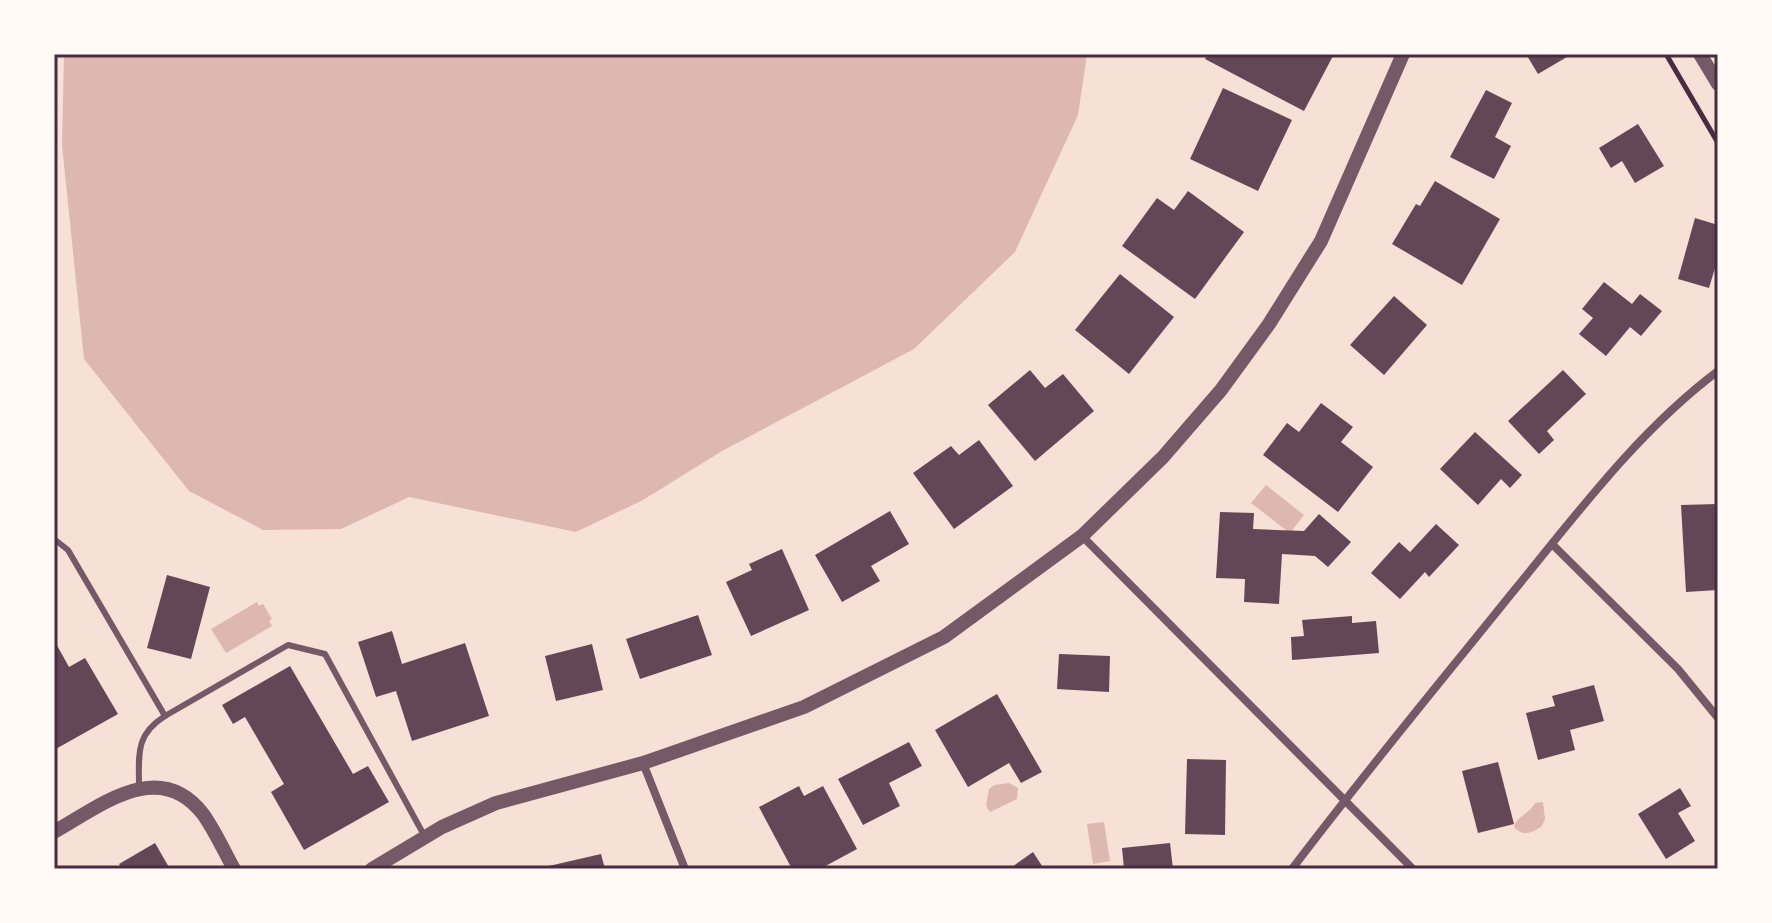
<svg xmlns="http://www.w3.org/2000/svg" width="1772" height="923" viewBox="0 0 1772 923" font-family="'IBM Plex Sans',sans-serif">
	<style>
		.water { fill: #dcb8b0 }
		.building { fill: #644757 }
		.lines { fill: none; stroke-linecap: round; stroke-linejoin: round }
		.path { stroke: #4a2c40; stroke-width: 5 }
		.service { stroke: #755966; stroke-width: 6 }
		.minor { stroke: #755966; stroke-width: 8 }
		.tertiary { stroke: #755966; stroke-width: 14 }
		.neatline { fill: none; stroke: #4a2c40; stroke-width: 3 }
	</style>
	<rect width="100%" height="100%" fill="#f7e1d7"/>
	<g class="water">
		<polygon points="64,54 1087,54 1078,115 1015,252 914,349 722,451 643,500 576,532 409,497 341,529 263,530 189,491 84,359 62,145"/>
		<polygon points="1266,485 1304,515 1291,532 1287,531 1251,503"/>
		<polygon points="257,602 259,606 263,604 272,619 269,621 272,626 226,653 211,629"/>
		<polygon points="1009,783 1018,788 1017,799 990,812 986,806 989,789 994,785"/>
		<path d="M1543,802L1545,819L1542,826C1533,833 1522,837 1514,827C1516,817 1528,815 1535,803Z"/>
		<polygon points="1104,822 1110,861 1093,864 1087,824"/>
	</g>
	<g class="building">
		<polygon points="1208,54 1334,54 1304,111 1205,59"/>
		<polygon points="1526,54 1572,54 1538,74"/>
		<polygon points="1223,88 1292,120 1258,191 1190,159"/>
		<polygon points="1486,90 1512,103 1495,137 1511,146 1494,179 1450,157"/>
		<polygon points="1638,124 1664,166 1635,183 1622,161 1611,168 1599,148"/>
		<polygon points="1435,181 1500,219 1462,285 1392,244 1416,204 1420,206"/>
		<polygon points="1188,191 1244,232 1195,299 1122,246 1157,198 1174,210"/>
		<polygon points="1695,218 1718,225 1718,258 1709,288 1678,279"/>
		<polygon points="1120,274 1174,317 1129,374 1075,330"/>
		<polygon points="1604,282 1632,304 1640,294 1662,311 1641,336 1630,327 1606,356 1579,334 1593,318 1582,309"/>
		<polygon points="1394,296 1427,325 1384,375 1350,345"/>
		<polygon points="1030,370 1045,388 1063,374 1094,411 1035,461 988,405"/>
		<polygon points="1563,370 1586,394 1547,431 1554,440 1539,454 1508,421"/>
		<polygon points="1321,403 1353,427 1341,442 1373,467 1338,512 1263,455 1287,423 1299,432"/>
		<polygon points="1475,432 1522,475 1510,488 1501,479 1478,505 1440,469"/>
		<polygon points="979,440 1013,486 954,529 913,473 951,446 959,455"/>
		<polygon points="1717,504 1718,590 1686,592 1681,505"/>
		<polygon points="890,511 909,544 871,566 880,581 842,602 815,555"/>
		<polygon points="1220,512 1254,513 1253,529 1304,531 1319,514 1351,542 1328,567 1315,556 1282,554 1279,604 1244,602 1245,579 1216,578"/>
		<polygon points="1436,524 1459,545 1429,577 1425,572 1400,599 1371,573 1399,542 1410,552"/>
		<polygon points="782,549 809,610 751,636 726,582 752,570 749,564"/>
		<polygon points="167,575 210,587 191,659 147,648"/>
		<polygon points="698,615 712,655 640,679 626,639"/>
		<polygon points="1352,616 1352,623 1376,621 1379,653 1292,660 1291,637 1304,636 1302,620"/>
		<polygon points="392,631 402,664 465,643 489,716 412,741 396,691 376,697 358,642"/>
		<polygon points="54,640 69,667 85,658 118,714 54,750"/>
		<polygon points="592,644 603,690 556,701 545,656"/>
		<polygon points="1059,654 1110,656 1109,692 1057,689"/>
		<polygon points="290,666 353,774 368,766 389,802 304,850 271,792 284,784 245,717 233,724 222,705"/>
		<polygon points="1594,685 1604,721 1570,730 1575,750 1538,760 1526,713 1555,706 1552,696"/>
		<polygon points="997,694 1042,772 1021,783 1009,763 968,787 935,730"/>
		<polygon points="909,742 922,766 889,783 900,806 863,825 838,779"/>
		<polygon points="1187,759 1226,760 1225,835 1185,834"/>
		<polygon points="1498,762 1514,824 1478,833 1462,771"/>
		<polygon points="799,786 804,796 823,786 857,849 820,869 792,869 759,807"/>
		<polygon points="1680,788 1691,806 1678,813 1695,841 1666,859 1638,814"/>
		<polygon points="155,843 170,869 122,869 119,864"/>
		<polygon points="1170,843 1173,869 1124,869 1122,848"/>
		<polygon points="1033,852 1044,869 1009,869"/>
		<polygon points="601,854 605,869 540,869 540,868"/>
	</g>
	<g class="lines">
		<polyline class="path" points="1666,54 1718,143"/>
		<g class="service">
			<path d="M54,539L68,550L165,716C135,735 139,754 139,787"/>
			<polyline points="165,716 288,645 325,654 425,837"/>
		</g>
		<g class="minor">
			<polyline points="1082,536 1413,869"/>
			<polyline points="1552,544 1678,669 1718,718"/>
			<polyline points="643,763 685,869"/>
			<path d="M1292,869C1363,775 1438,685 1512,593C1576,515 1637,432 1718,371"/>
		</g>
		<g class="tertiary">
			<polyline points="1700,54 1718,84"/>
			<path d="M54,832C100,806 159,757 203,814C215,831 224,851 234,869"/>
			<polyline points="372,869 442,827 496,803 643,763 804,707 944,637 1082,536 1163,457 1221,390 1269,324 1321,241 1403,54"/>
		</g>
	</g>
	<rect width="1772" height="923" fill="none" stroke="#fffaf5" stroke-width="112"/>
	<rect x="56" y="56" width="1660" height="811" class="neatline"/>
</svg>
